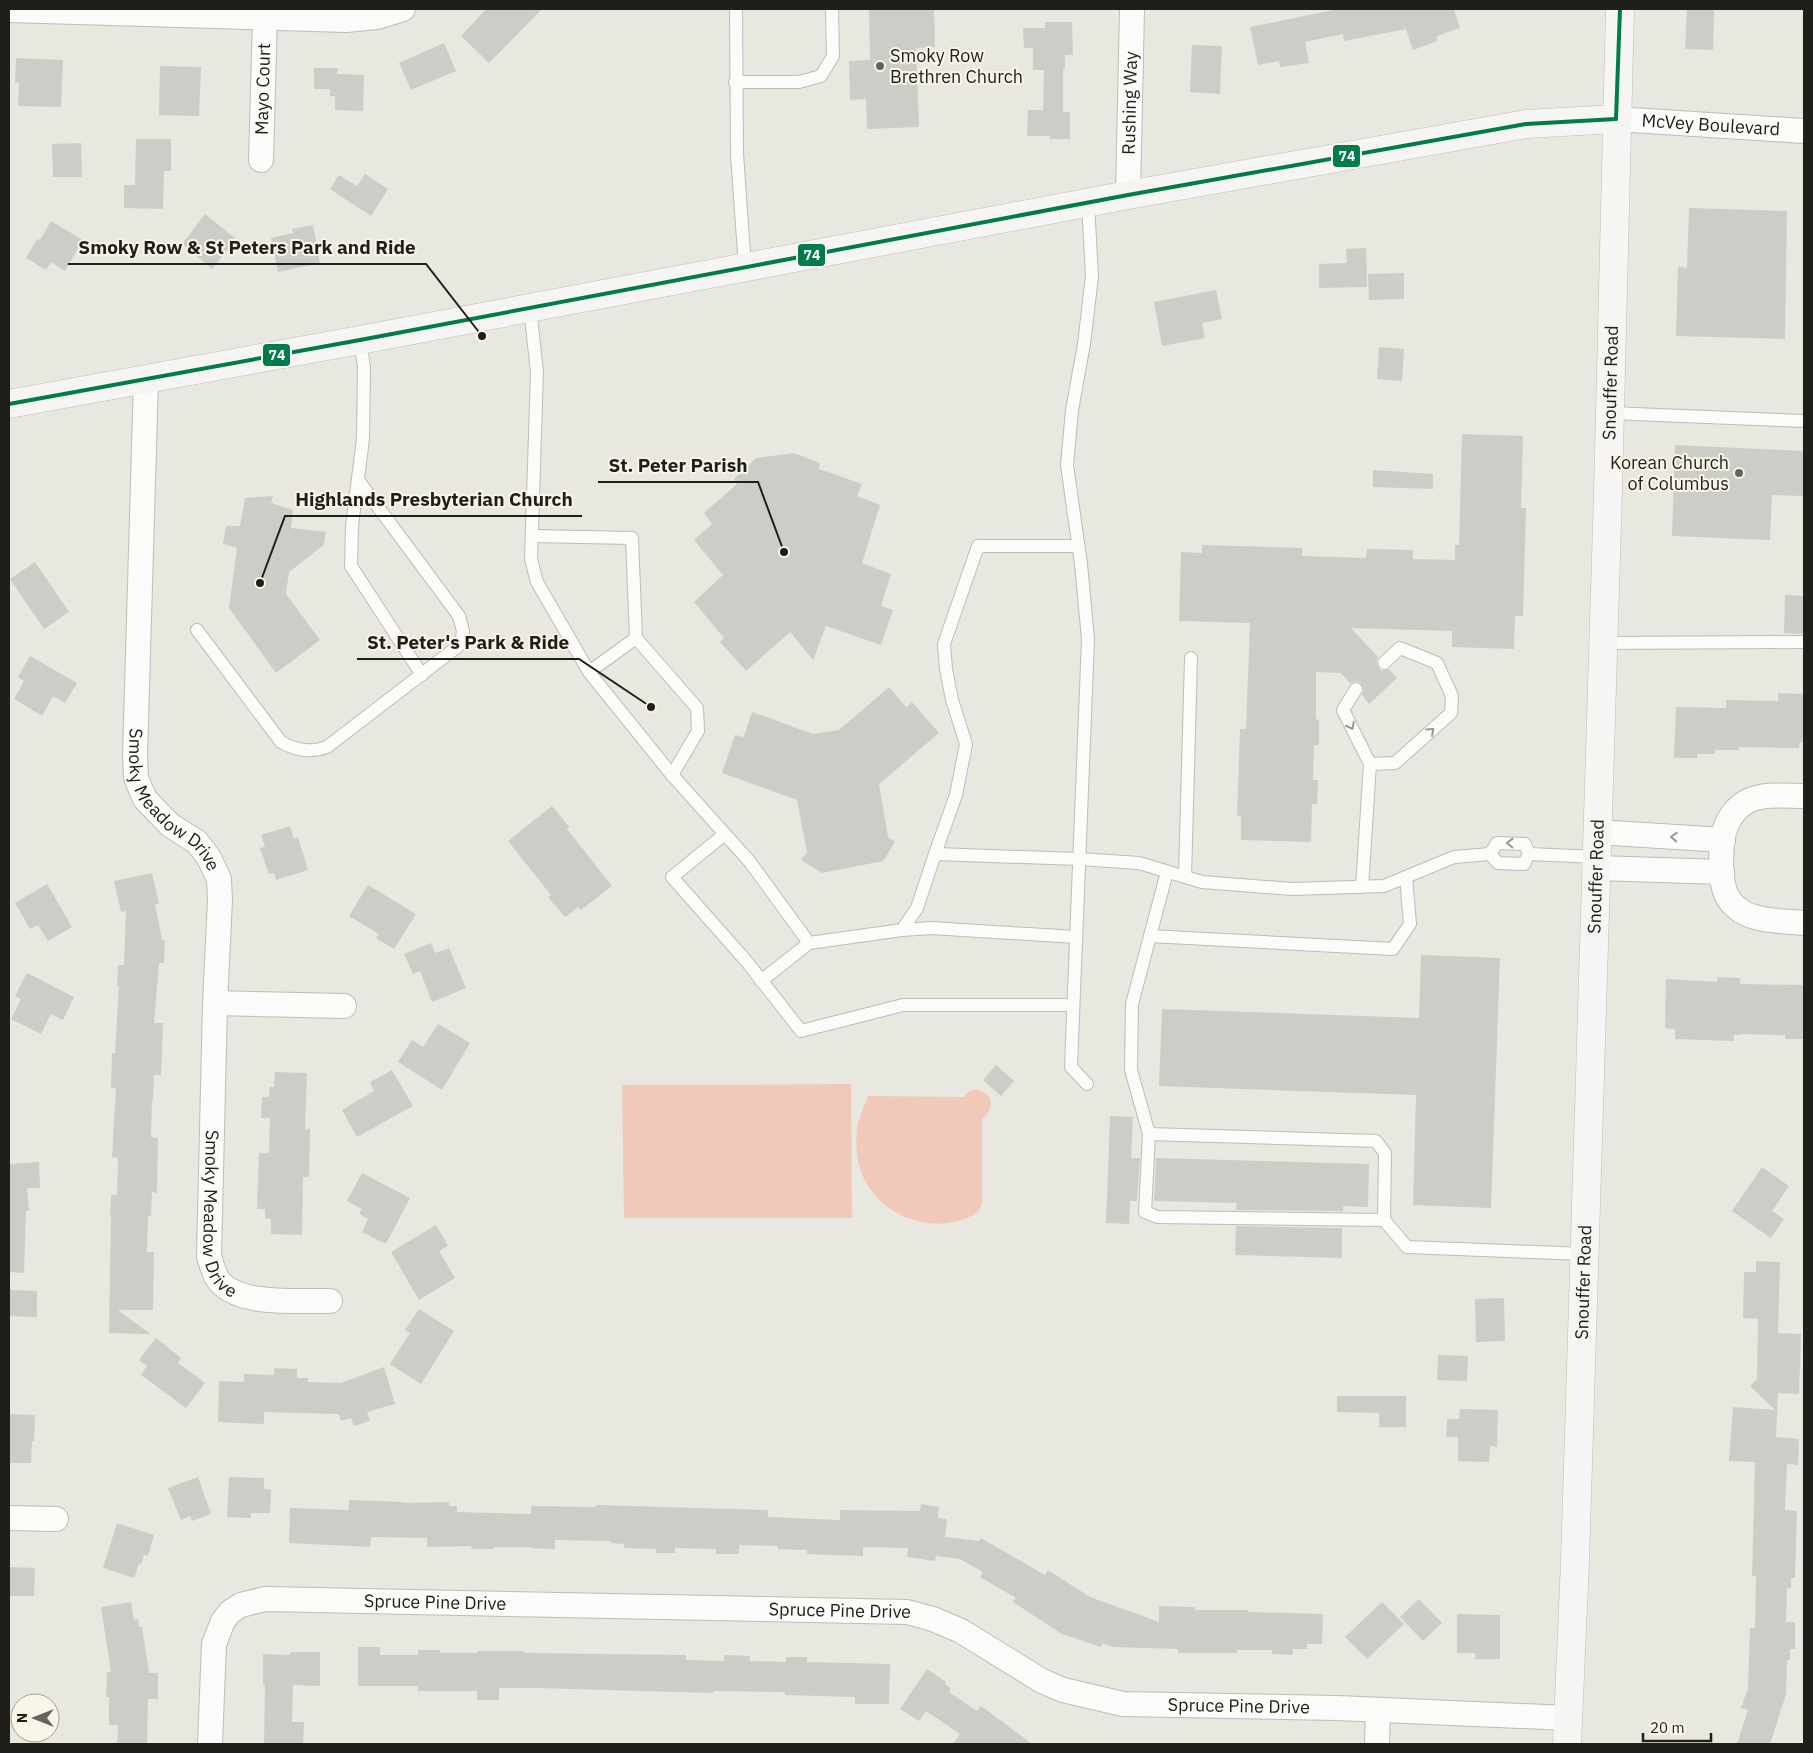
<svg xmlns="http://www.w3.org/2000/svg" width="1813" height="1753" viewBox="0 0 1813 1753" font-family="'IBM Plex Sans',sans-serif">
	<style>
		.pitch { fill: #f1c9b9 }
		.building { fill: #cccdc7 }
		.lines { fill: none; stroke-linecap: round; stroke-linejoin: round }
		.service-casing { stroke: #bdbcb7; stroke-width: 14 }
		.minor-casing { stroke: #bdbcb7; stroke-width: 26 }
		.secondary-casing { stroke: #bdbcb7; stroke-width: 29 }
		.service { stroke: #fcfbfa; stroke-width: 12 }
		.minor { stroke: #fcfbfa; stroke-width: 24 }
		.secondary { stroke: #f7f5f3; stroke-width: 28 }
		.bus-1-casing { stroke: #f9f6e9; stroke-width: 8 }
		.bus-1 { stroke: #007b4b; stroke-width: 4 }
		.oneway { stroke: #999895 }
		.poi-dot { fill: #65645f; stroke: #f9f6e9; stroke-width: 2 }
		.labels { text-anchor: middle; stroke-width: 4; stroke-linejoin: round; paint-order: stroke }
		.poi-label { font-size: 18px; fill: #1f1e19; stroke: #f9f6e9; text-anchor: start }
		.street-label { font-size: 18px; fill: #1f1e19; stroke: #f9f6e9 }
		.leader { fill: none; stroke: #1f1e19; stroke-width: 2 }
		.callout-dot { fill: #1f1e19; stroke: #f9f6e9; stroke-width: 2 }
		.callout-label { font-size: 19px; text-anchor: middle; font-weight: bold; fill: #1f1e19; stroke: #f9f6e9; stroke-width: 4; stroke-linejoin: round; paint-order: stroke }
		.line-badge { stroke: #f9f6e9; stroke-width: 2 }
		.badge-label { font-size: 14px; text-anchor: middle; font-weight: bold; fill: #fff }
	</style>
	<rect width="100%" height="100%" fill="#e8e7e0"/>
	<g class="pitch">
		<polygon points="851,1084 852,1218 624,1218 622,1085"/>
		<path d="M976,1089L987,1094C994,1103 990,1113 982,1119V1203C980,1212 974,1215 967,1218C931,1233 886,1217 867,1184C857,1169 855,1146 857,1128C859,1117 864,1107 868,1096L964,1097L968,1092Z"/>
	</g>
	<g class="building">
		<polygon points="486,9 542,9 489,63 461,36"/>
		<polygon points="869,9 934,9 935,47 916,48 919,127 867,129 866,99 850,100 849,61 870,60"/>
		<polygon points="1338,9 1454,9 1460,28 1437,36 1437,41 1413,50 1406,29 1344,41 1343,34 1305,42 1309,63 1280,67 1279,61 1258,65 1250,27"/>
		<polygon points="1687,9 1714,9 1713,50 1685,49"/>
		<polygon points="1045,22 1072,22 1073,55 1065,55 1065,69 1063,69 1063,112 1070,112 1070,139 1050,139 1050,136 1027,136 1028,110 1043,110 1044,70 1033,70 1033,48 1024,48 1023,28 1045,28"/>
		<polygon points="444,43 456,71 411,90 399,63"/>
		<polygon points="1192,45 1222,46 1220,94 1190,92"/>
		<polygon points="16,58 63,60 61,107 18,106 19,83 15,83"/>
		<polygon points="160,66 201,67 199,116 159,115"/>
		<polygon points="314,68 338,68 337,74 364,75 363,111 335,110 335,96 330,96 330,89 314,89"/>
		<polygon points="136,139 171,139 171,171 164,171 163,209 124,208 124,185 135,185"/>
		<polygon points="81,143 82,177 53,177 52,144"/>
		<polygon points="365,174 388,189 371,216 330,189 339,175 357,186"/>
		<polygon points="1689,208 1787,211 1785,339 1676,336 1678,267 1687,268"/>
		<polygon points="205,214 236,239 212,269 182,244"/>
		<polygon points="51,221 83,240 65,271 51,262 46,270 26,258 37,239 40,240"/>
		<polygon points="313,225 320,263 278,272 271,238 293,233 292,229"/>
		<polygon points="1366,248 1367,287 1319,288 1319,264 1347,263 1346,249"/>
		<polygon points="1404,273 1404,299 1369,300 1368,274"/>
		<polygon points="1216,290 1222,319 1202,323 1205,338 1162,346 1154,302"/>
		<polygon points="1379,347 1404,349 1402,381 1377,379"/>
		<polygon points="1462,434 1523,436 1521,508 1526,508 1523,616 1515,616 1514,649 1452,647 1452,631 1351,628 1378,657 1376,661 1378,668 1382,671 1389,669 1397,678 1369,704 1362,695 1364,689 1360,682 1356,681 1350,683 1341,673 1316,672 1316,719 1319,720 1319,745 1314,745 1313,780 1318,780 1317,804 1312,804 1311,842 1241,840 1241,816 1237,816 1240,729 1246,729 1250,623 1179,621 1181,552 1202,553 1202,545 1302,548 1302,556 1366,558 1367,549 1413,550 1413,559 1455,560 1455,545 1459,545"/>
		<polygon points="1675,445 1804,451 1804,496 1772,495 1770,540 1672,536"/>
		<polygon points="794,453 820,463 819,469 862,484 857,496 880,505 862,563 891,574 881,606 893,610 881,645 826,626 813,660 790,632 746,671 720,642 724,638 694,602 723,575 694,540 712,524 704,513 737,484 734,479 756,458"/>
		<polygon points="1373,470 1433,474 1433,489 1373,487"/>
		<polygon points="273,496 271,503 293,510 291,528 326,532 324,545 289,572 286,594 320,640 276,673 229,608 237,548 223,544 226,526 240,526 245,498"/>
		<polygon points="35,562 69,612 44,629 10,579"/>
		<polygon points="1785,595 1804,596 1804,634 1784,633"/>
		<polygon points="30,656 77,683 65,703 53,696 42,716 14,699 24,681 18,677"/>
		<polygon points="889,687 906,707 912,702 939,733 879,784 888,837 895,842 883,861 822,873 801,860 807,852 797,800 722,773 735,735 744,737 752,712 813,734 839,730"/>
		<polygon points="1778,693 1804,694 1804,742 1800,742 1799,748 1739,747 1739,750 1715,750 1715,754 1697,754 1697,758 1674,758 1676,707 1726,708 1726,700 1778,701"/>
		<polygon points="552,806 569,827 567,829 612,886 581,910 578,907 565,917 548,897 551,895 508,841"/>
		<polygon points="290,826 294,839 298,837 308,870 276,880 274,873 269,874 260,848 265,847 261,835"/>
		<polygon points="152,873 159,904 155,904 162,940 165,941 164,963 159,963 154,1023 163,1023 161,1075 154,1075 153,1100 152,1100 151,1137 158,1138 157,1193 152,1192 151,1216 148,1216 147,1252 154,1252 153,1310 118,1310 150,1334 109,1333 111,1215 110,1215 111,1195 117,1195 118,1158 112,1157 116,1088 111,1088 112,1053 115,1053 119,986 117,986 118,965 124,965 126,911 121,912 114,881"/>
		<polygon points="47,884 72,927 48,941 38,925 30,929 15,903"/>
		<polygon points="368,885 416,914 394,949 376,938 379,934 349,916"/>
		<polygon points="431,943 435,953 449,948 466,988 432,1002 420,971 413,974 404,954"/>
		<polygon points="1421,955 1500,958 1491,1208 1413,1205 1416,1095 1159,1086 1162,1009 1419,1018"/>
		<polygon points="27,973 74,997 63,1020 51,1014 41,1034 11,1019 21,999 15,996"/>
		<polygon points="1717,977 1740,978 1740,984 1804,985 1804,1039 1785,1039 1785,1035 1741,1034 1741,1035 1734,1035 1734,1041 1675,1039 1675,1029 1665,1028 1666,979 1717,982"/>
		<polygon points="438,1024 470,1043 442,1090 398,1062 412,1040 423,1047"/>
		<polygon points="996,1065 1014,1081 1001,1096 983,1080"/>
		<polygon points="392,1070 413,1106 357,1137 342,1110 374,1091 370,1082"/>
		<polygon points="275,1072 307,1073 305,1130 310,1128 309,1177 303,1177 302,1235 271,1234 271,1219 265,1218 265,1209 257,1209 259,1153 269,1153 270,1118 261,1118 262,1097 269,1097 270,1087 274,1087"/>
		<polygon points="1110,1116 1133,1117 1131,1158 1140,1158 1137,1201 1130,1201 1129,1224 1106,1223"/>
		<polygon points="1156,1158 1369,1164 1368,1207 1343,1206 1343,1211 1236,1210 1237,1203 1154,1201"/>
		<polygon points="39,1162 40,1188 27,1188 29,1211 26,1211 24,1273 9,1272 9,1164"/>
		<polygon points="1762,1167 1789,1186 1772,1211 1784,1219 1771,1238 1732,1211"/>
		<polygon points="362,1173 410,1198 386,1244 362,1232 368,1219 359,1214 362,1209 347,1201"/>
		<polygon points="436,1225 448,1246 439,1251 455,1278 419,1300 391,1252"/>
		<polygon points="1236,1226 1342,1228 1342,1258 1235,1255"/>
		<polygon points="1756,1261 1780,1262 1778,1333 1801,1334 1799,1394 1778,1393 1776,1437 1799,1439 1798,1465 1787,1464 1785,1510 1797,1511 1795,1578 1791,1578 1791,1588 1787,1588 1786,1622 1795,1622 1795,1649 1790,1649 1790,1660 1787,1660 1786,1694 1770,1744 1737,1744 1748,1710 1741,1708 1748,1688 1750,1628 1755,1628 1756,1576 1752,1576 1755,1462 1729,1461 1733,1407 1775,1410 1750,1386 1757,1379 1758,1319 1743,1318 1744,1272 1756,1272"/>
		<polygon points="9,1290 37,1291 37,1317 9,1316"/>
		<polygon points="1504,1298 1505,1341 1476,1342 1475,1299"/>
		<polygon points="419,1309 454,1331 421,1384 390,1364 410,1333 405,1330"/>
		<polygon points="156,1338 181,1358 178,1363 205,1383 186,1408 141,1375 147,1366 139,1360"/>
		<polygon points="1438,1355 1468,1356 1467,1381 1437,1380"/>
		<polygon points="384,1367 395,1404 367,1412 370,1421 354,1426 351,1418 341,1421 339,1414 264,1412 264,1424 218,1422 219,1381 244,1382 244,1374 274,1375 274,1368 297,1369 297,1378 308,1378 308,1382 341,1383"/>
		<polygon points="1337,1396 1406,1396 1406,1427 1379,1427 1379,1413 1337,1412"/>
		<polygon points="1460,1409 1498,1410 1497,1447 1490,1446 1489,1462 1458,1461 1458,1437 1446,1437 1447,1419 1459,1419"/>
		<polygon points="9,1414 35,1415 34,1441 32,1441 31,1463 9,1463"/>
		<polygon points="198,1477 211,1514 192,1521 190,1516 181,1520 168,1488"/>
		<polygon points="229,1477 264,1478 264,1489 271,1490 270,1513 251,1513 251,1518 227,1517"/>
		<polygon points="349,1500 403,1502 403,1503 449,1502 449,1506 457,1506 457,1512 531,1514 531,1506 596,1507 597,1505 768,1510 768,1517 840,1520 840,1510 920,1511 921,1504 939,1507 938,1518 947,1519 945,1537 979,1541 981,1538 1045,1575 1048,1570 1090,1597 1159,1622 1159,1606 1195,1607 1195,1610 1248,1610 1248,1612 1323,1614 1322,1644 1307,1644 1307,1649 1293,1649 1293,1655 1272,1654 1272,1650 1237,1650 1237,1653 1178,1653 1178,1649 1113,1647 1103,1643 1101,1647 1062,1634 1013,1602 1016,1598 980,1577 983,1572 960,1559 936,1556 935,1561 907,1557 908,1548 863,1547 863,1556 807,1554 807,1550 778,1549 778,1546 739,1545 739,1554 716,1554 716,1549 675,1548 675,1553 656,1553 656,1549 624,1548 624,1544 611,1543 611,1541 555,1540 555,1549 531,1548 531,1547 494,1547 494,1549 471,1549 472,1546 427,1547 427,1538 371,1537 370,1547 289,1543 290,1508 349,1510"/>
		<polygon points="117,1523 154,1535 148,1556 144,1555 141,1564 139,1564 134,1578 103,1568"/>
		<polygon points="9,1567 35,1568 34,1596 9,1596"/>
		<polygon points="1419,1599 1442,1623 1423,1641 1400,1617"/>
		<polygon points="131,1602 134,1620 138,1619 139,1627 142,1627 149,1673 158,1673 158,1699 148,1699 147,1744 117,1744 118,1725 109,1725 109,1697 106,1697 107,1672 111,1672 101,1607"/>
		<polygon points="1382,1602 1404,1624 1367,1659 1345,1637"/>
		<polygon points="1457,1614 1500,1615 1500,1659 1475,1659 1475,1653 1457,1653"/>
		<polygon points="358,1647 380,1647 380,1655 418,1655 418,1650 440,1650 440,1653 477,1653 477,1651 524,1651 524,1653 686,1655 686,1660 724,1661 724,1655 750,1656 750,1661 786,1662 786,1657 807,1657 807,1662 890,1664 889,1704 855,1704 855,1697 785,1695 785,1692 713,1691 713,1693 537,1688 499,1688 499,1700 477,1700 477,1691 418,1691 418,1686 358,1686"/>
		<polygon points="290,1652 320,1652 320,1686 293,1685 292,1722 304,1722 303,1744 264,1744 265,1685 263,1685 263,1654 290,1655"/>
		<polygon points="927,1669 946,1682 945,1684 951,1689 949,1692 977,1711 981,1706 1032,1744 953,1744 960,1734 926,1711 919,1721 900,1709"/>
	</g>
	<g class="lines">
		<g class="service-casing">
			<g id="service">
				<polyline points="736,9 737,154 745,268"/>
				<polyline points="735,82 799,82 821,76 833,56 832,9"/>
				<polyline points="530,308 537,372 531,559 537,582 589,672 672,775 750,862 809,943 902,930 931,928 1076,937"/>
				<polyline points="360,340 364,367 363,439 352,526 351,566 422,675"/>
				<polyline points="1610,413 1804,421"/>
				<polyline points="532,536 632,538 636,638 589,672"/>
				<path d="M197,630L281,742C295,750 311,753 327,747L461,644L463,631L459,616L358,480"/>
				<polyline points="636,638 697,708 698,731 672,775"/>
				<polyline points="1603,643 1804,642"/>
				<polyline points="1356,689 1343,710 1370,764 1362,887"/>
				<polyline points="1370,764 1395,763 1451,713 1452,696 1437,663 1400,648 1384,663"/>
				<polyline points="725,834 672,877 747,962 801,1031 903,1005 1073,1005"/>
				<polyline points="935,854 1079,859 1139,863 1202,882 1292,889 1384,886 1454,857 1490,854"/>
				<polyline points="1490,854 1497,843 1525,844 1529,854"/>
				<polyline points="1490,854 1498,863 1524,864 1529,854"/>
				<polyline points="1529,854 1596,857"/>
				<polyline points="1167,872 1132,1004 1131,1070 1149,1134 1145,1212 1157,1217 1384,1220 1407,1247 1584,1254"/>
				<polyline points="1185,877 1191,658"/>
				<polyline points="902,930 917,908 935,854 956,795 966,744 952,700 946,669 944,644 978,546 1078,546"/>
				<polyline points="1150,936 1393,949 1410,924 1406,877"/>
				<polyline points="761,981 809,943"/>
				<polyline points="1087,1084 1071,1067 1088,639 1081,564 1067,465 1072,410 1084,344 1092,276 1088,203"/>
				<polyline points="1149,1134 1376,1141 1385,1153 1384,1220"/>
			</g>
		</g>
		<g class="minor-casing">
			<g id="minor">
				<polyline points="9,10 346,20 377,17 403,9"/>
				<path id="s1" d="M1616,119L1804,131"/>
				<path id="s2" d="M261,160L265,17"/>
				<path id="s3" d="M1128,195L1132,9"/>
				<path id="s4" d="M146,379L135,756L136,778L145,799L170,825L197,842L209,858L219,879L220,900L215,1003L209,1256C211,1263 213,1271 217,1278C235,1307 299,1300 330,1301"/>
				<path d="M1804,796C1786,796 1765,793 1748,801C1738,806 1730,816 1726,826C1720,842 1719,878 1726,894C1729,901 1735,907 1741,911C1758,922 1785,921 1804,923"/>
				<polyline points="1597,832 1723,840"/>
				<polyline points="1596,868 1722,872"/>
				<polyline points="215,1003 344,1006"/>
				<polyline points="9,1518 56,1519"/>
				<path id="s5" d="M210,1744L214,1644L223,1621L230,1612L241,1605L265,1599L907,1612L933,1619L961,1631L1042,1681L1063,1690L1123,1704L1337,1708L1568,1718"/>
				<polyline points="1377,1744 1378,1711"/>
			</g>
		</g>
		<g class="secondary-casing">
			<g id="secondary">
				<polyline points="9,404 360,340 1128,195 1526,124 1616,119"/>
				<path id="s6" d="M1567,1744L1575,1562L1608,492L1620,9"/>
			</g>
		</g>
		<use href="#service" class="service"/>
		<use href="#minor" class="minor"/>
		<use href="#secondary" class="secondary"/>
		<g class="bus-1-casing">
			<g id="bus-1">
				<polyline points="1616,119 1620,9"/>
				<polyline points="9,404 360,340 1128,195 1526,124 1616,119"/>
			</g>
		</g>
		<use href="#bus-1" class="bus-1"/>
	</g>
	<defs><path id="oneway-chevron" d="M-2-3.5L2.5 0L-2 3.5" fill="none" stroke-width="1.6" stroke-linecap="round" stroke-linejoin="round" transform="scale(1.25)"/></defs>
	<g class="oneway">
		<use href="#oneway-chevron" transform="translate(1351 726) rotate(63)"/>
		<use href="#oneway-chevron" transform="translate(1431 731) rotate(-42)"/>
		<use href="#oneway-chevron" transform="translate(1674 837) rotate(-176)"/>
		<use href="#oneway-chevron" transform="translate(1510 843) rotate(-179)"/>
	</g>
	<g class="poi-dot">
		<circle cx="880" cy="66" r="5"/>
		<circle cx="1739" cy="473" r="5"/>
	</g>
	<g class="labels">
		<g class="poi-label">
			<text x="890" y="62">Smoky Row<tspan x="890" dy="21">Brethren Church</tspan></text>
			<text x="1729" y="469" text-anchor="end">Korean Church<tspan x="1729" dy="21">of Columbus</tspan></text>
		</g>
		<g class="street-label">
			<text dy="6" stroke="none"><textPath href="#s2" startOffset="71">Mayo Court</textPath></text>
			<text dy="6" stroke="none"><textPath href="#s3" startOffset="92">Rushing Way</textPath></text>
			<text dy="6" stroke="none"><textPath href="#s1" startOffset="95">McVey Boulevard</textPath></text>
			<text dy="6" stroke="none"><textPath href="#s6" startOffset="1362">Snouffer Road</textPath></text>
			<text dy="6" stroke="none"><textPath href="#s4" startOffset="436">Smoky Meadow Drive</textPath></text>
			<text dy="6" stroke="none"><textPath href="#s6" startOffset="868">Snouffer Road</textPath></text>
			<text dy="6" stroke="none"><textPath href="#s4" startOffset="871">Smoky Meadow Drive</textPath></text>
			<text dy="6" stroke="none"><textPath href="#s6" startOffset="462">Snouffer Road</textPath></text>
			<text dy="6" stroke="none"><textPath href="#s5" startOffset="344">Spruce Pine Drive</textPath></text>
			<text dy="6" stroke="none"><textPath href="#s5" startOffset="749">Spruce Pine Drive</textPath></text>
			<text dy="6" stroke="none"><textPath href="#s5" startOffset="1169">Spruce Pine Drive</textPath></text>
		</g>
	</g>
	<path class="leader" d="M482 336L426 264H68M784 552L758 482H598M260 583L285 516H582M651 707L579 659H357"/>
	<g class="callout-dot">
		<circle cx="482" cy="336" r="5"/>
		<circle cx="784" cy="552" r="5"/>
		<circle cx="260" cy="583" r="5"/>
		<circle cx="651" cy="707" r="5"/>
	</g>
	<g class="callout-label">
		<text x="247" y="254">Smoky Row &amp; St Peters Park and Ride</text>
		<text x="678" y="472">St. Peter Parish</text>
		<text x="434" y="506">Highlands Presbyterian Church</text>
		<text x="468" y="649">St. Peter's Park &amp; Ride</text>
	</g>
	<g class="line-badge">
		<rect x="1332" y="144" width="29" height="24" rx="5" fill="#007b4b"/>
		<rect x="797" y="243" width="29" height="24" rx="5" fill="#007b4b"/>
		<rect x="262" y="343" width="29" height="24" rx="5" fill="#007b4b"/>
	</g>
	<g class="badge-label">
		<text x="1347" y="161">74</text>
		<text x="812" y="260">74</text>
		<text x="277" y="360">74</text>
	</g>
	<rect width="1813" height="1753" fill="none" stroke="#1f1e19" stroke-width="20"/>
	<g transform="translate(35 1718) rotate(270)"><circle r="24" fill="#f9f6e9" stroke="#a2a096"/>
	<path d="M0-4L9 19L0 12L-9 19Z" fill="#65645f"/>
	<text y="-8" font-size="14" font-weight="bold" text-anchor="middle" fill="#1f1e19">N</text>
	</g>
	<path d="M1643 1733v8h68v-8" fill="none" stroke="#1f1e19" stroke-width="2.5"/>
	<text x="1650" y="1733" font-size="15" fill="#1f1e19" stroke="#f9f6e9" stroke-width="4" paint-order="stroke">20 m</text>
</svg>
